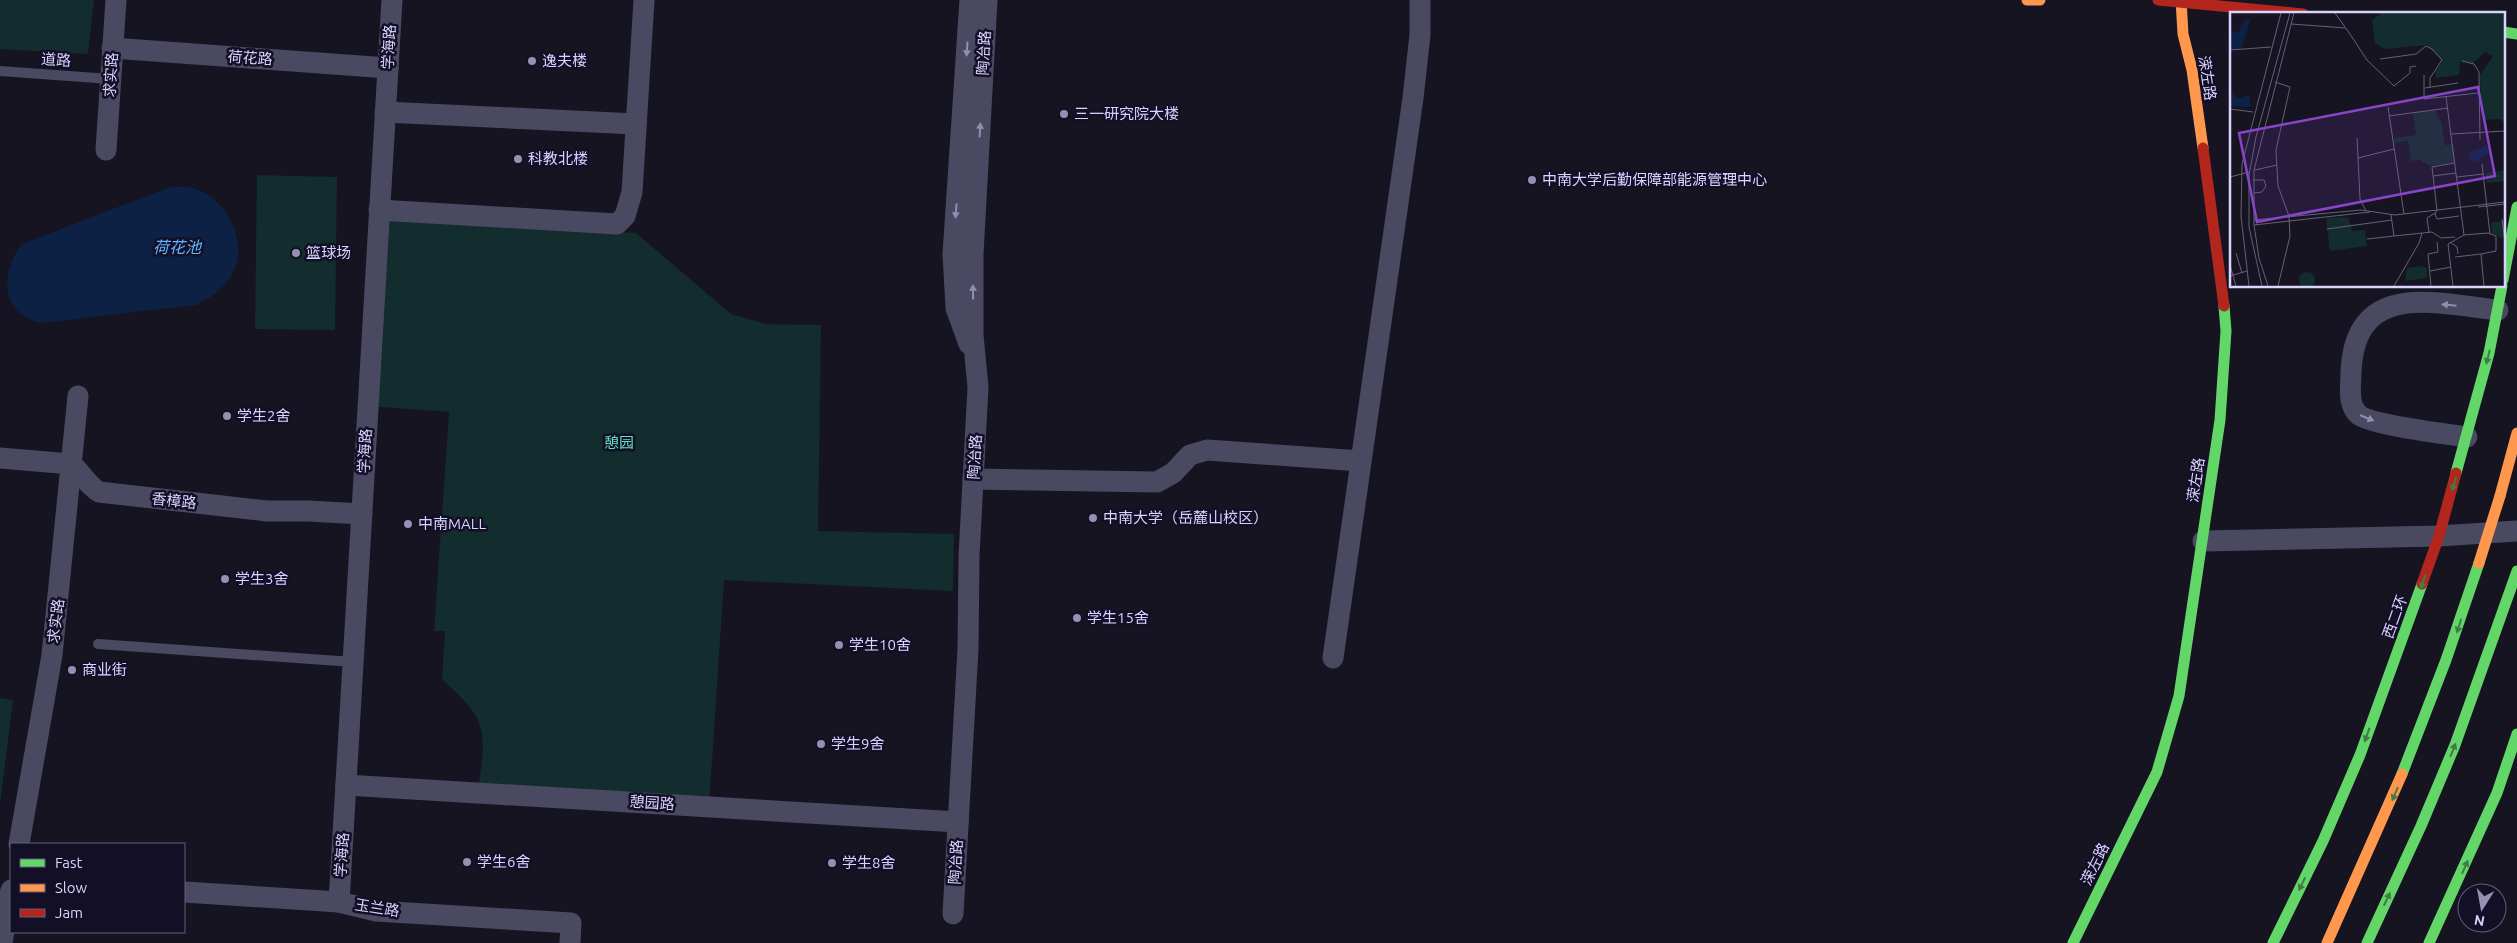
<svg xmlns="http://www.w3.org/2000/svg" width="2517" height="943" viewBox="0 0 2517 943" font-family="Ubuntu,'Noto Sans SC',sans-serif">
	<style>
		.green { fill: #132c2d }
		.water { fill: #0d2144 }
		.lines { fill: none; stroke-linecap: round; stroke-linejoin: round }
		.lane { stroke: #4a4962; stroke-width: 10 }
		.street { stroke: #4a4962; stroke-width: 21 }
		.fast { stroke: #63d668; stroke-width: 11 }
		.slow { stroke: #ff974d; stroke-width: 11 }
		.jam { stroke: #b3261e; stroke-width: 11 }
		.slow-bridge { stroke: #ff974d; stroke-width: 11 }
		.oneway { fill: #928eb0 }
		.oneway2 { fill: #3f7c4a }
		.poi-dot { fill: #9591b1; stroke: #130f26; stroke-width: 2 }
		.labels { text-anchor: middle; stroke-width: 5; stroke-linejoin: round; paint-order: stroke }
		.street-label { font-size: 15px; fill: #d9d4ff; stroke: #130f26 }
		.poi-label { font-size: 15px; fill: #d9d4ff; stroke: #130f26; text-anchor: start }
		.park-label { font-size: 15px; fill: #5fe0c0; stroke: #130f26 }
		.water-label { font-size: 16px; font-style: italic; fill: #62b6ff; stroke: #130f26 }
		.inset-road { fill: none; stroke: #64617a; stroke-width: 1 }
		.view { fill: #8945c9; fill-opacity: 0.15; stroke: #8945c9; stroke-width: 2.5 }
		.inset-edge { fill: none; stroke: #d9d4ff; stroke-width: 2.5 }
	</style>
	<rect width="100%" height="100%" fill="#161421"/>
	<g class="green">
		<polygon points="0,0 94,0 88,54 0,49"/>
		<polygon points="257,175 337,177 335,330 255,329"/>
		<path d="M379,217L636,233L731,314L766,324L821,325L818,531L954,534L953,591L724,580L709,806L478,792C480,772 487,743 479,723C473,706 454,691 442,679L445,631H434L449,412L368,406Z"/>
		<polygon points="0,698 13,700 0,804"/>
	</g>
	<path class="water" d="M170,187C177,187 186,186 193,188C229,199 252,246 229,279C220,292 209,298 196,305L40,323C0,313 0,272 22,244Z"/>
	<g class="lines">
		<g class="lane">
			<polyline points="0,71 110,79"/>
			<polyline points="98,644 353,662"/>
		</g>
		<g class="street">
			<polyline points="112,48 388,68"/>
			<polyline points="385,112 636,124"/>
			<polyline points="106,150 116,0"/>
			<polyline points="379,210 617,224 625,216 632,192 644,0"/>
			<polyline points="969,344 956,308 953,254 970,0"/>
			<path d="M2467,437C2447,434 2372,425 2359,415C2347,405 2351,386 2351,372C2355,280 2434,303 2498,310"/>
			<path d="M0,458L71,464C82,473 87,485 99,492L267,511H308L362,514"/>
			<polyline points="973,479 1157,482 1173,473 1190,455 1207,450 1361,461"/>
			<polyline points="2203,541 2439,536 2517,531"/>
			<polyline points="1333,658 1413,98 1420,35 1420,0"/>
			<polyline points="346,785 958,822"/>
			<polyline points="19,844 52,655 78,396"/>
			<polyline points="184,892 339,902 376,911 571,923 570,943"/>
			<polyline points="339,902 392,0"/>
			<polyline points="953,914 968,649 969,556 978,387 973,335 973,254 987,0"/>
			<polyline points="2,943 11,890"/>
		</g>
		<g class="fast">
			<polyline points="2503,32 2517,34"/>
			<polyline points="2503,280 2517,207"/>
			<polyline points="2456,473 2489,353 2502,286"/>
			<polyline points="2402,774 2446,660 2479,563"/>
			<polyline points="2073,943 2157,772 2179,696 2220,420 2226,331 2224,306"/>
			<polyline points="2273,943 2323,841 2360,755 2422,584"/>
			<polyline points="2367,943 2421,826 2455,745 2517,571"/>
			<polyline points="2429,943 2497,793 2517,734"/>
		</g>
		<g class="slow">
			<polyline points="2027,0 2040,0"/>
			<polyline points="2181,0 2183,34 2192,70 2203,148"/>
			<polyline points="2500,496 2517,433"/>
			<polyline points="2327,943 2402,774"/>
		</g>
		<g class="jam">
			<polyline points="2158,0 2303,14"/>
			<polyline points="2203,148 2224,306"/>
			<polyline points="2422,584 2439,536 2456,473"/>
		</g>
		<polyline class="slow-bridge" points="2479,563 2500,496"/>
	</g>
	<defs><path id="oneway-solid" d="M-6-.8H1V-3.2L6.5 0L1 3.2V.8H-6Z" transform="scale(1.25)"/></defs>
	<g class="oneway">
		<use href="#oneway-solid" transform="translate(967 49) rotate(94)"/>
		<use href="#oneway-solid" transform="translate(980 130) rotate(-87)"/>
		<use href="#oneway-solid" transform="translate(956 211) rotate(94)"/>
		<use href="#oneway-solid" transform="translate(973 292) rotate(-91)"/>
		<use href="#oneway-solid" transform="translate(2449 305) rotate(-174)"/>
		<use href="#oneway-solid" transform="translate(2367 418) rotate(22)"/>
	</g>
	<g class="oneway2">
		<use href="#oneway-solid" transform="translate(2488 357) rotate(104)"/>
		<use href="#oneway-solid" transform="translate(2454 484) rotate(106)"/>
		<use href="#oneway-solid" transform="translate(2423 582) rotate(109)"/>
		<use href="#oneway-solid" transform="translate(2459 626) rotate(108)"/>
		<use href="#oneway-solid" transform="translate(2367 735) rotate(110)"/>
		<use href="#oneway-solid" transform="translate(2453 750) rotate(-68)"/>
		<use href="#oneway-solid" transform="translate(2395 794) rotate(113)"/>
		<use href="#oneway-solid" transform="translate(2465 867) rotate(-66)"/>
		<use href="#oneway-solid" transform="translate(2302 884) rotate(116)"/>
		<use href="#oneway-solid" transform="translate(2387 899) rotate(-65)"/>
	</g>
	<g class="poi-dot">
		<circle cx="532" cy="61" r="5"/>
		<circle cx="1064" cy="114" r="5"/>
		<circle cx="518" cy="159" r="5"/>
		<circle cx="1532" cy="180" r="5"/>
		<circle cx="296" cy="253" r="5"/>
		<circle cx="227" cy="416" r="5"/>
		<circle cx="1093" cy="518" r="5"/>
		<circle cx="408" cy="524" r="5"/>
		<circle cx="225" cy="579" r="5"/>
		<circle cx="1077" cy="618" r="5"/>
		<circle cx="839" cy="645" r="5"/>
		<circle cx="72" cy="670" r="5"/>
		<circle cx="821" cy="744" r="5"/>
		<circle cx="467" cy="862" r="5"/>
		<circle cx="832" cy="863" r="5"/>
	</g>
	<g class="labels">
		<g class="street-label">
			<text transform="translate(389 47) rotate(-87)" y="5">学海路</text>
			<text transform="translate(984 53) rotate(-87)" y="5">陶冶路</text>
			<text transform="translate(250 58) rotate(4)" y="5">荷花路</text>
			<text transform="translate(56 60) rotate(4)" y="5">道路</text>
			<text transform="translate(111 75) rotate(-86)" y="5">求实路</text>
			<text transform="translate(2207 78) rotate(81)" y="5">溁左路</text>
			<text transform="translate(365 451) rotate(-87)" y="5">学海路</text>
			<text transform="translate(975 457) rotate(-87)" y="5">陶冶路</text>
			<text transform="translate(2196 480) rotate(-82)" y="5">溁左路</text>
			<text transform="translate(174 501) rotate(6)" y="5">香樟路</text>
			<text transform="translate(2395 617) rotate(-70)" y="5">西二环</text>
			<text transform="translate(56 621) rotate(-83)" y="5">求实路</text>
			<text transform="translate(652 803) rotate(4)" y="5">憩园路</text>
			<text transform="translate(342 855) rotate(-86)" y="5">学海路</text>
			<text transform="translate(956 862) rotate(-87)" y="5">陶冶路</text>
			<text transform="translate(2095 864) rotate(-64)" y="5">溁左路</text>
			<text transform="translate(377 908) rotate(9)" y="5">玉兰路</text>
		</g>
		<g class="poi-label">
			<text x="542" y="66">逸夫楼</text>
			<text x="1074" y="119">三一研究院大楼</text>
			<text x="528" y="164">科教北楼</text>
			<text x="1542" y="185">中南大学后勤保障部能源管理中心</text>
			<text x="306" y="258">篮球场</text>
			<text x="237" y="421">学生2舍</text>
			<text x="1103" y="523">中南大学（岳麓山校区）</text>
			<text x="418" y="529">中南MALL</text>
			<text x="235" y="584">学生3舍</text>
			<text x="1087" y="623">学生15舍</text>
			<text x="849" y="650">学生10舍</text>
			<text x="82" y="675">商业街</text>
			<text x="831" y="749">学生9舍</text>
			<text x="477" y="867">学生6舍</text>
			<text x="842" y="868">学生8舍</text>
		</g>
		<g class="park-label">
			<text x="619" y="448">憩园</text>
		</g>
		<g class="water-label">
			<text x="177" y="253">荷花池</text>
		</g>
	</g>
	<g transform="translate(2230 12)">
		<rect width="275" height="275" fill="#161421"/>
		<path d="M151,1H275V111L270,107L254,108L251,98L250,63L263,44L255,40L242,52L230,49L229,63L206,66L205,60L213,49L197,33L155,37L145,31L142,8ZM205,98L212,112L215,133L223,132L225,151L200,154L190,148L181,149L178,129L165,131L164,126L186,123L183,101ZM275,158V169L257,171L256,161ZM118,205L122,219L135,218L137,234L100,239L96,206ZM275,209V228L262,221L261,210ZM192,254L197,256V266L175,269L177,256ZM69 268a8 8 0 1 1 16 0a8 8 0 1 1-16 0Z" fill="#132c2d"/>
		<path d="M21,6L11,37L0,38V22L9,19L14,9ZM0,78L9,87L19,82L21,95L0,94ZM255,134L259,136L258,142L245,150L239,148V140Z" fill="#0d2144"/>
		<path class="inset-road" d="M105,1L115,15M61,12L116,16L137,48L164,74L180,61V55L186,54M0,38L41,35M150,47L186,42L196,34L202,37L212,48L200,66V75M232,49L244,52L249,60L250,128M194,63V87L248,81M45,70L60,75L46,138L48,174L59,204L60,224L48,274M195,76L228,71M216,85L234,223L218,232L223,274M158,95L174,202M0,97L23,100M159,104L218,96M221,122L275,119M127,126L130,187L136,199M128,146L164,137M225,151L202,155L207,198L205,202L207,207L229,204M252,152L260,222M25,158L47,153M203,164L226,161M0,165L19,160M227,165L253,162M23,168H34L36,174L32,180L24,181M248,195L275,192M161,203L164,224L202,220L211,226L225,225M272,207L275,229M24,208L131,198L165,203L275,190M24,213L140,200M97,217L162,208M199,220L197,206L205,201M234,223L258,221L266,224V239L251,242M137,227L164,224M220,230L227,235L228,242M6,241L12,261M225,245L251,242L254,274M0,253L6,274M200,259L221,255M0,264L17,259M19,274L11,204L12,152L51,1M32,274L19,215V163L26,125L60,1M38,274L29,246L24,213V158L64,1M164,274L189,231L192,221M201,274L198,242L208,240L207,230"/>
		<path class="view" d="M248,75L265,164L27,210L9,121Z"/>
		<rect width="275" height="275" class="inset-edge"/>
	</g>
	<rect x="10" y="843" width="175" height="90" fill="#130f26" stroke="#625e7d"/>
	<rect x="20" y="859" width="25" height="8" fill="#63d668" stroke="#625e7d"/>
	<text x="55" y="868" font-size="15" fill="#d9d4ff">Fast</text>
	<rect x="20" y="884" width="25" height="8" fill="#ff974d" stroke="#625e7d"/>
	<text x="55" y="893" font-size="15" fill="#d9d4ff">Slow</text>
	<rect x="20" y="909" width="25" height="8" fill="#b3261e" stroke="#625e7d"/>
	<text x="55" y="918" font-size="15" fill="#d9d4ff">Jam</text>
	<g transform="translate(2482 908) rotate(191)"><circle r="24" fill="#130f26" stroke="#625e7d"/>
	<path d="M0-4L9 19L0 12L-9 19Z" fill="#9591b1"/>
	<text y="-8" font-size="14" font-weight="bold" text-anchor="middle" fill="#d9d4ff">N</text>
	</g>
</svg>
